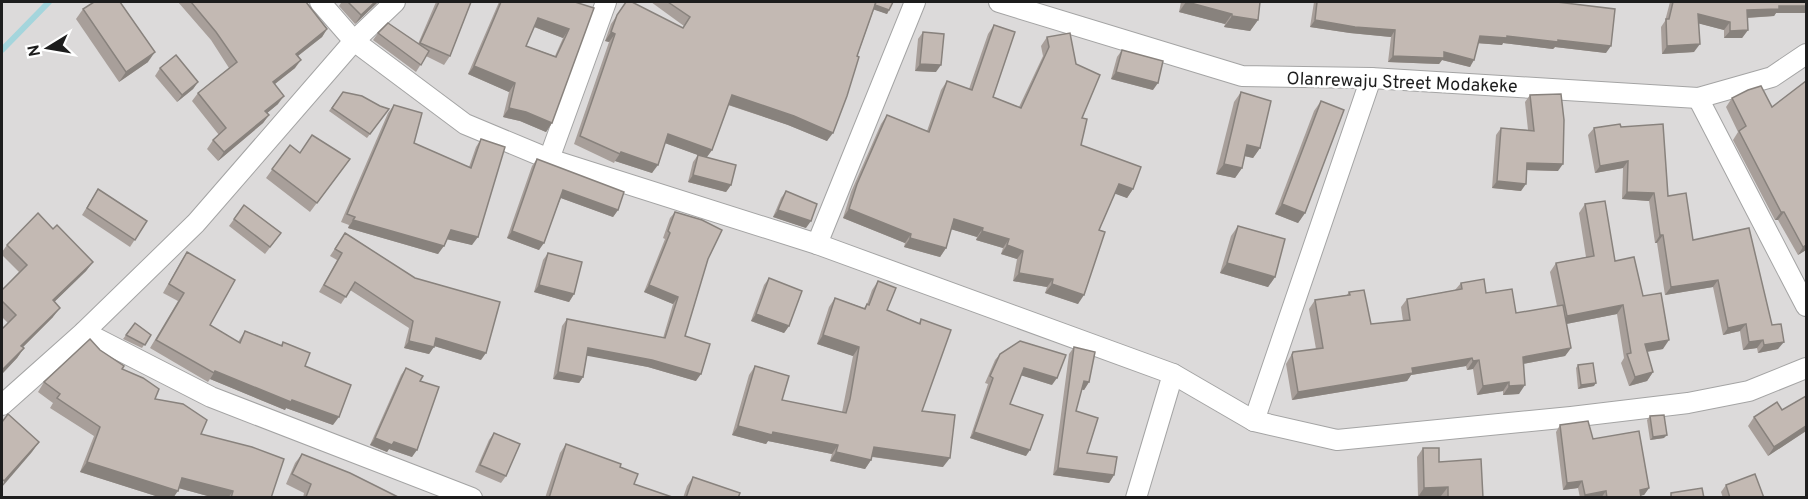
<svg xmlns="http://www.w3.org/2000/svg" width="1808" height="499" viewBox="0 0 1808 499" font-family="Overpass,sans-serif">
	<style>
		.residential { fill: #dcdada }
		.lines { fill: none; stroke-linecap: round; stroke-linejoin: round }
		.stream { stroke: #a4d5dc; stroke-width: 6 }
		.minor-casing { stroke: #a4a4a4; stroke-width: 22 }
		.minor { stroke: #fff; stroke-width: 20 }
		.wall { fill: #a89f9a; fill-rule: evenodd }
		.shaded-wall { fill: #88827d }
		.building { fill: #c3b9b3; stroke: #88827d; stroke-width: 1.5; fill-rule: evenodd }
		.labels { text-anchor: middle; stroke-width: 5; stroke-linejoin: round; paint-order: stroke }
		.street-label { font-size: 18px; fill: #1d1d1d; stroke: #fff }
	</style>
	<rect width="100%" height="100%" fill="#efeae3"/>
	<rect class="residential" x="2" y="2" width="1804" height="495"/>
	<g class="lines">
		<polyline class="stream" points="2,50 49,2"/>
		<g class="minor-casing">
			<g id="minor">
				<polyline points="320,2 354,41 465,124 549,159 817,244 1173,374 1254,421 1337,440 1571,417 1688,403 1749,391 1806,368"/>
				<polyline points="999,2 1242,76 1371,78 1698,98 1772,77 1806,54"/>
				<polyline points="1698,98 1806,306"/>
				<polyline points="549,159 606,2"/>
				<polyline points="817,244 915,2"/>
				<polyline points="84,332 211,397 472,498"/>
				<polyline points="2,405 84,332 196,223 354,41 395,2"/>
				<polyline points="1254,421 1371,78"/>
				<polyline points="1136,498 1173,374"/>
			</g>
		</g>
		<use href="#minor" class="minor"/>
	</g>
	<g class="wall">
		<polygon points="178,2 306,2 327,29 322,37 298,56 295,68 275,84 278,104 267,113 269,115 263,123 218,161 207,149 213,140 219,135 192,101 198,93 229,68 211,40"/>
		<polygon points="340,2 378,2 355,24 339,6 341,3"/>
		<polygon points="436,2 471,2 450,56 444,65 426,56 416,72 373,40 378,33 418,44"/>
		<path d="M499,2H575L552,123L546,132L520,121L503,117L509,92L468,74ZM534,27L563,38L555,56L526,46Z"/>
		<polygon points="626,2 683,28 684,26 651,2 893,2 887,14 874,9 827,141 788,125 728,105 712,150 707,157 731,185 726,192 688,182 693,162 698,155 665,143 652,173 615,161 614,163 574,144 609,42 605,41 611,24"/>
		<polygon points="1181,2 1260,2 1258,20 1250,31 1224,27 1225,24 1179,12"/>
		<polygon points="1314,2 1557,2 1606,53 1555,47 1553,49 1503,43 1502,45 1478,43 1470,67 1442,60 1439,64 1388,62 1391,37 1350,33 1310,27"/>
		<polygon points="1670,2 1806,2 1806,13 1776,13 1774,16 1748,18 1748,30 1742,38 1724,38 1724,30 1698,23 1694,52 1662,54 1661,27 1665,21"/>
		<polygon points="83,9 148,62 119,82 76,19"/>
		<polygon points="994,25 993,97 1019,107 1043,56 1041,46 1047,37 1082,118 1081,145 1133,189 1127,198 1115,193 1099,230 1078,304 1045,293 1047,287 1013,281 1017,259 1001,254 1003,248 976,240 977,237 951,229 946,248 940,257 904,247 905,243 843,218 851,192 881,124 887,115 927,131 941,90 947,81 969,89 988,34"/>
		<polygon points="923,32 936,72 915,71 918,39"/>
		<polygon points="1122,50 1153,90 1111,79 1117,57"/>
		<polygon points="160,68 198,82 193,89 177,102 155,76"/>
		<polygon points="1806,81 1806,250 1798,255 1778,220 1775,220 1733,140 1738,132 1726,107 1732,98 1772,107"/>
		<polygon points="343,92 380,106 389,109 367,138 329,111"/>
		<polygon points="1241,92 1260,148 1253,158 1245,156 1242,168 1235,178 1216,174 1234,102"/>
		<polygon points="1530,95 1558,171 1527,170 1521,191 1492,188 1496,135 1501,128 1528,130 1525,102"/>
		<polygon points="1321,101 1305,213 1298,223 1275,214 1314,111"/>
		<polygon points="394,105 414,143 469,167 476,147 481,139 472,245 447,239 438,254 348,228 349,225 341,222 388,113"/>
		<polygon points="1621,127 1668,196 1693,240 1778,349 1758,353 1757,348 1743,350 1740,331 1723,335 1713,287 1665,295 1657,243 1655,243 1649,201 1622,199 1623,168 1595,173 1588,135 1594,128"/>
		<polygon points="290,145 300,153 350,159 310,212 266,178"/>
		<polygon points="537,159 618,210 613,217 561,198 539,250 507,238 532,166"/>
		<polygon points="98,189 147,221 130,247 82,215"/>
		<polygon points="786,191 806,228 773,217 781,198"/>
		<polygon points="1585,204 1615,261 1643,296 1663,349 1647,352 1653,372 1647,381 1629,386 1621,363 1624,358 1617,314 1566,324 1571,348 1565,356 1523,364 1519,394 1503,395 1503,391 1477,395 1473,369 1467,370 1466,366 1411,375 1407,381 1292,400 1286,364 1293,352 1316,349 1309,309 1315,300 1347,295 1349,292 1371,324 1403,321 1401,307 1407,299 1455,290 1461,283 1486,293 1516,313 1557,306 1550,272 1556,263 1586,257 1579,213"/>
		<polygon points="244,205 281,233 265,254 229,226"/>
		<polygon points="675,212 708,259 685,336 696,381 648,367 587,355 583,377 579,383 553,379 562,326 567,319 663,338 673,304 644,292 665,239 663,238 670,218"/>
		<polygon points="1238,226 1275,277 1268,287 1220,273 1231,236"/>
		<polygon points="53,229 93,262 86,271 54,302 53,317 23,347 24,348 17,358 2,374 8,323 2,317 2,290 19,272 2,255 2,252 7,245"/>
		<polygon points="345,233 481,360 434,346 429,354 404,348 409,328 350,290 341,304 319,292 337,260 330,256"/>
		<polygon points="187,252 210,325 238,342 245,331 281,345 283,342 305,366 333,425 286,408 285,410 210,379 208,382 150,348 178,301 163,293 181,261"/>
		<polygon points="548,253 574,294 569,302 534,292 543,260"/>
		<polygon points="769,278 789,326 784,333 751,321 764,285"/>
		<polygon points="878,281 887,310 919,323 921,319 922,411 943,467 872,457 871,460 865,469 830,461 832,454 768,441 766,444 732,435 749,375 755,366 782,400 842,412 853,356 817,344 829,307 835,298 864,308 867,304 872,290"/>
		<polygon points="135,323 151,335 142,348 123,339"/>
		<polygon points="1074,347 1089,382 1084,390 1082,389 1076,411 1087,453 1114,475 1109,483 1053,475 1069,354"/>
		<polygon points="100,350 122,369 155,399 201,434 271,498 215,498 178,488 173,498 162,498 80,472 94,436 50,408 53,403 38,392 44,382"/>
		<polygon points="1000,354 1052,385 1021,375 1010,404 1026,456 970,438 988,384 985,383 995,360"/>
		<polygon points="1578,365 1594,386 1578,389 1576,368"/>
		<polygon points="406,368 420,381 412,457 389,449 387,452 370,445 401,375"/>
		<polygon points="1806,396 1806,431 1768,456 1748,426 1754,417 1782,410"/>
		<polygon points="1650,416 1664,438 1650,440 1647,420"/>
		<polygon points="1560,425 1593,439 1649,488 1644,495 1641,495 1641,498 1580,498 1578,488 1563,490 1556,432"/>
		<polygon points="494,433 506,476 501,483 475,472 489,440"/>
		<polygon points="566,444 620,467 634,484 675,498 545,498 560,453"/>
		<polygon points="1423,448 1439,462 1483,498 1441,498 1441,496 1418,497 1417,457"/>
		<polygon points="302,454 400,498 303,498 304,493 286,484 295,463"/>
		<polygon points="693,477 738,498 683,498 687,486"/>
		<polygon points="1726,485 1764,498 1723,498 1721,492"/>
	</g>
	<g class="shaded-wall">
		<polygon points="375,2 378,2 355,24 361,15"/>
		<polygon points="1186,2 1187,2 1232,14 1225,24 1179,12"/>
		<polygon points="872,4 889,10 887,14 869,8"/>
		<polygon points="1779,6 1806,6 1806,13 1776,13 1774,16 1742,18 1747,10"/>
		<polygon points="1698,14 1730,22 1724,30 1693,22"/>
		<polygon points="1232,16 1258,20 1250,31 1224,27"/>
		<polygon points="538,18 569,29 563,38 532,26"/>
		<polygon points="1315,20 1395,30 1391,37 1350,33 1310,27"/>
		<polygon points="327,29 322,37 290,62 296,54"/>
		<polygon points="1748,30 1742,38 1724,38 1730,31"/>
		<polygon points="611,32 615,34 609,42 605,41"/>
		<polygon points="1480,36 1507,36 1558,40 1611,46 1606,53 1555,47 1553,49 1503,43 1502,45 1475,43"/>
		<polygon points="1700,44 1694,52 1662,54 1667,46"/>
		<polygon points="155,52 148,62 119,82 126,72"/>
		<polygon points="1444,52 1474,60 1470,67 1442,60 1439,64 1388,62 1393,56"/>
		<polygon points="301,60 295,68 267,90 273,82"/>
		<polygon points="920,64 941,65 936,72 915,71"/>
		<polygon points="474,66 515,83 509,92 468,74"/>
		<polygon points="1116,72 1158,83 1153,90 1111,79"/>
		<polygon points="198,82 193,89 177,102 182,95"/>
		<polygon points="732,95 794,116 833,133 827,141 788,125 726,104"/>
		<polygon points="284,96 278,104 260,119 265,111"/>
		<polygon points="509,108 526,112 552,123 546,132 520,121 503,117"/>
		<polygon points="269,115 263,123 218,161 224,152"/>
		<polygon points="668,134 712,150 706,158 662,142"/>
		<polygon points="1247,145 1260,148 1253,158 1240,155"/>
		<polygon points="621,152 658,165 652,173 615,161"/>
		<polygon points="1628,161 1623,168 1595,173 1600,166"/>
		<polygon points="1527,163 1563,164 1558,171 1522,170"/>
		<polygon points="1224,164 1242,168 1235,178 1216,174"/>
		<polygon points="693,175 731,185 726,192 688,182"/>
		<polygon points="1497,181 1526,184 1521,191 1492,188"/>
		<polygon points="1119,184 1133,189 1127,198 1113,193"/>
		<polygon points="563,190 618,210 613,217 558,197"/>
		<polygon points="1627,192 1654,193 1649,201 1622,199"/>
		<polygon points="1282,204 1305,213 1298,223 1275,214"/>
		<polygon points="849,209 911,234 905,243 843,218"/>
		<polygon points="778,210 811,221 806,228 773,217"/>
		<polygon points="1781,212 1784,212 1778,220 1775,220"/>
		<polygon points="954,219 983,228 977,237 947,228"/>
		<polygon points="353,220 444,246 438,254 348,228"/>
		<polygon points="451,230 478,237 472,245 446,239"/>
		<polygon points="512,231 544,243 539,250 507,238"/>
		<polygon points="982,231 1009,239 1003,248 976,240"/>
		<polygon points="1660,235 1663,235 1657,243 1655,243"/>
		<polygon points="910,238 946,248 940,257 904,247"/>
		<polygon points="1007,245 1023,251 1017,259 1001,254"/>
		<polygon points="1806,245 1806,250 1798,255 1803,247"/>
		<polygon points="93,262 86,271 46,310 53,300"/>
		<polygon points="1227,263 1275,277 1268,287 1220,273"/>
		<polygon points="1019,273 1053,279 1047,287 1013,281"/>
		<polygon points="1718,280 1713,287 1665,295 1671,287"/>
		<polygon points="1052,284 1084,295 1078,304 1045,293"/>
		<polygon points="539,285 574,294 569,302 534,292"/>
		<polygon points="649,285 678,297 673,304 644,292"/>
		<polygon points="1623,305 1617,314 1561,325 1567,316"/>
		<polygon points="60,308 53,317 15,355 21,346"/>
		<polygon points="756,314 789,326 784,333 751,321"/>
		<polygon points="1746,324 1740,331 1723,335 1728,328"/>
		<polygon points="823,335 859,347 853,356 817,344"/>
		<polygon points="436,338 486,353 481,360 431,345"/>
		<polygon points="1669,340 1663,349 1639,353 1645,344"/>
		<polygon points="1763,340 1757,348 1743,350 1749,342"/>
		<polygon points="409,341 434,347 429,354 404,348"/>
		<polygon points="1784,342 1778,349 1758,353 1764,345"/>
		<polygon points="24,348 17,358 2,374 2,370"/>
		<polygon points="588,348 652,360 701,374 696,381 648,367 583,355"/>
		<polygon points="1571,348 1565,356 1517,365 1523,357"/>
		<polygon points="1472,358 1466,366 1411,375 1407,381 1292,400 1298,392 1412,368"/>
		<polygon points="1479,360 1473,369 1467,370 1473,361"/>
		<polygon points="1024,368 1057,378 1052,385 1020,375"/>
		<polygon points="215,371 292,400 339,417 333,425 286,408 285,410 210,379"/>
		<polygon points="558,372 583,377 579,383 553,379"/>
		<polygon points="1653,372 1647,381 1629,386 1635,377"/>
		<polygon points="1084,381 1089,382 1084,390 1079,389"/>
		<polygon points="1509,382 1503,391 1477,395 1483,386"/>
		<polygon points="1596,383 1594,386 1578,389 1581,385"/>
		<polygon points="1525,385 1519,394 1503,395 1509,386"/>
		<polygon points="738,426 773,432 838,445 832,454 768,441 766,444 732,435"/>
		<polygon points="1806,426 1806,431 1768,456 1774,447"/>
		<polygon points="974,432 1030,450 1026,456 970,438"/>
		<polygon points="1667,435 1664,438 1650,440 1653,437"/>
		<polygon points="375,438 394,442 417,450 412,457 389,449 387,452 370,445"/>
		<polygon points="39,442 32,452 2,487 4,481"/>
		<polygon points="874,447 950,458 943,467 868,456"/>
		<polygon points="836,452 871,460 865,469 830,461"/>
		<polygon points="87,462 178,491 173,498 162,498 80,472"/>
		<polygon points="1058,468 1114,475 1109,483 1053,475"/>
		<polygon points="182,478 233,491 228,498 215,498 175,487"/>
		<polygon points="1582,481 1578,488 1563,490 1567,483"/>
		<polygon points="1448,487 1441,496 1418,497 1424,488"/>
		<polygon points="1649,488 1644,495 1635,497 1640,490"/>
		<polygon points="1606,491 1601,498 1583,498 1585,495"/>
	</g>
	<g class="building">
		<polygon points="94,2 120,2 155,52 126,72 83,9"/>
		<polygon points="191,2 306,2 327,29 296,54 301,60 273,82 284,96 265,111 269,115 224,152 213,140 226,128 198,93 237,62 216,32"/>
		<polygon points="348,2 375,2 361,15"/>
		<polygon points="439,2 471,2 450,56 420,43"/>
		<path d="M501,2H575L594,8L552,123L526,112L509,108L515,83L474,66ZM538,18L569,29L556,57L526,46Z"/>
		<polygon points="626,2 632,2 683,28 690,17 668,2 876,2 857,56 859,57 847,96 833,133 794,116 732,95 712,150 668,134 658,165 621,152 620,154 580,136 615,34 611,32 617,15"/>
		<polygon points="876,2 893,2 889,10 875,5"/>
		<polygon points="1187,2 1260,2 1258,20 1232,16 1232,14"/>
		<polygon points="1317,2 1557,2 1615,9 1611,46 1558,40 1558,42 1507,36 1507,38 1480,36 1474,60 1444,52 1444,58 1393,56 1395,30 1355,27 1315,20"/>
		<polygon points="1673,2 1806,2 1806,6 1779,6 1779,9 1747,10 1748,30 1730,31 1730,22 1698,14 1700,44 1667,46 1666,19 1669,19"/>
		<polygon points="388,23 429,51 421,65 378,33"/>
		<polygon points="994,25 1015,32 993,97 1021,108 1049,47 1047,37 1070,33 1076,64 1100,75 1082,118 1087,119 1081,145 1141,167 1133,189 1119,184 1099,230 1105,232 1084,295 1052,284 1053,279 1019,273 1023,251 1007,245 1009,239 982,231 983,228 954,219 946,248 910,238 911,234 849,209 857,184 887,115 929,132 947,81 972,90"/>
		<polygon points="923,32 944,34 941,65 920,64"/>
		<polygon points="1122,50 1163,61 1158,83 1116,72"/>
		<polygon points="176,55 198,82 182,95 160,68"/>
		<polygon points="1806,81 1806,245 1803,247 1784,212 1781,212 1739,131 1746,126 1732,98 1748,90 1761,86 1772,107"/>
		<polygon points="343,92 362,96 380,106 389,109 370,134 332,108"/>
		<polygon points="1241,92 1271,101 1260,148 1247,145 1242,168 1224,164"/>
		<polygon points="1561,94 1564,120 1563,164 1527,163 1526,184 1497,181 1501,128 1534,131 1530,95"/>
		<polygon points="1321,101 1344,110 1305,213 1282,204"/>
		<polygon points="394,105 422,113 414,143 471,168 481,139 505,147 478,237 451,230 444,246 353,220 355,217 347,214"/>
		<polygon points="1620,124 1621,127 1663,124 1668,196 1686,193 1693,240 1749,228 1772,325 1781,324 1784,342 1764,345 1763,340 1749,342 1746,324 1728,328 1718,280 1671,287 1663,235 1660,235 1654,193 1627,192 1628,161 1600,166 1594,128"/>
		<polygon points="312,135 350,159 317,203 272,169 290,145 300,153"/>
		<polygon points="698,155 736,165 731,185 693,175"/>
		<polygon points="537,159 624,192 618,210 563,190 544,243 512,231"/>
		<polygon points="98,189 147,221 135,240 87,208"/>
		<polygon points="786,191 817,204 811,221 778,210"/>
		<polygon points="1605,201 1615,261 1634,257 1643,296 1661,293 1669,340 1645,344 1653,372 1635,377 1627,354 1631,353 1623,305 1567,316 1556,263 1594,256 1585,204"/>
		<polygon points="244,205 281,233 270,247 234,219"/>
		<polygon points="675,212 702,220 722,230 708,259 685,336 710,344 701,374 652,360 588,348 583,377 558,372 567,319 665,338 678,297 649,285 670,233 668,231"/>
		<polygon points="38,213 53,229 57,225 93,262 53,300 60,308 21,346 24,348 2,370 2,329 16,315 2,301 2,290 27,265 7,245"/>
		<polygon points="1238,226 1285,239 1275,277 1227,263"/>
		<polygon points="345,233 415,278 500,302 486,353 436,338 434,347 409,341 413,321 355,282 346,297 324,285 342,253 335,249"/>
		<polygon points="187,252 235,280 210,325 240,343 245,331 282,346 283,342 310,353 305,366 351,385 339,417 292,400 291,402 215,371 214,373 156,340 184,293 169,284"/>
		<polygon points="548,253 582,262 574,294 539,285"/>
		<polygon points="769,278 802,291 789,326 756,314"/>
		<polygon points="1484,279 1486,293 1512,289 1516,313 1563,305 1571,348 1523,357 1525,385 1509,386 1509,382 1483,386 1479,360 1473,361 1472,358 1412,368 1413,373 1298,392 1292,355 1293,352 1323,348 1315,300 1350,295 1349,292 1364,290 1371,324 1410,320 1407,299 1462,289 1461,283"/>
		<polygon points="878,281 896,288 887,310 920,324 921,319 951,330 922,411 955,415 950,458 874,447 871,460 836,452 838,445 773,432 772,435 738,426 755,366 789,376 782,400 846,413 850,399 859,347 823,335 835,298 865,309 867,304 869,305"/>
		<polygon points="135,323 151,335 145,345 126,335"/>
		<polygon points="90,339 100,350 124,366 122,369 143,378 159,389 155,399 183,404 207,420 201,434 252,447 284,459 271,498 231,498 233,491 182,478 178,491 87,462 100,427 57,398 60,394 44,382"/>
		<polygon points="1020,341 1066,355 1057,378 1024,368 1010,404 1043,415 1030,450 974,432 993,378 990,376 1000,354"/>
		<polygon points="1074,347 1095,352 1089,382 1084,381 1076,411 1098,418 1087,453 1117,457 1114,475 1058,468"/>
		<polygon points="1593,363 1596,383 1581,385 1578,365"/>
		<polygon points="406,368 423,376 420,381 439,387 417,450 394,442 392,445 375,438"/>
		<polygon points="1806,396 1806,426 1774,447 1754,417 1777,402 1782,410"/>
		<polygon points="8,414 39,442 4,481 2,479 2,422"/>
		<polygon points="1664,415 1667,435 1653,437 1650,416"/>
		<polygon points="1588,421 1593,439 1639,431 1649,488 1640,490 1641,498 1607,498 1606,491 1585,495 1582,481 1567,483 1560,425"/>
		<polygon points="494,433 520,444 506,476 480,465"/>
		<polygon points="566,444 621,464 620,467 638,474 634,484 675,498 549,498"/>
		<polygon points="1423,448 1439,448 1439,462 1481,459 1483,498 1448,498 1448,487 1424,488"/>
		<polygon points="302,454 350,473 400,498 306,497 311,484 292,474"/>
		<polygon points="1755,474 1764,498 1730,498 1726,485"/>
		<polygon points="693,477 740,493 738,498 686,498"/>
		<polygon points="1702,488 1704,498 1671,498 1671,493"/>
	</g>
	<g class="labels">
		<g class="street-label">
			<text transform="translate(1402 82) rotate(2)" y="6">Olanrewaju Street Modakeke</text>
		</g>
	</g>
	<rect width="1808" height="499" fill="none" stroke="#1d1d1d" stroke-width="6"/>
	<g transform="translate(48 48) rotate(259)" stroke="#ffffff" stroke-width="4.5" paint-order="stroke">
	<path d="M0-4.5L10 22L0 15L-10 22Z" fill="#1d1d1d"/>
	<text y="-9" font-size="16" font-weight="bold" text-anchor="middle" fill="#1d1d1d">N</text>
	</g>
</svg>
